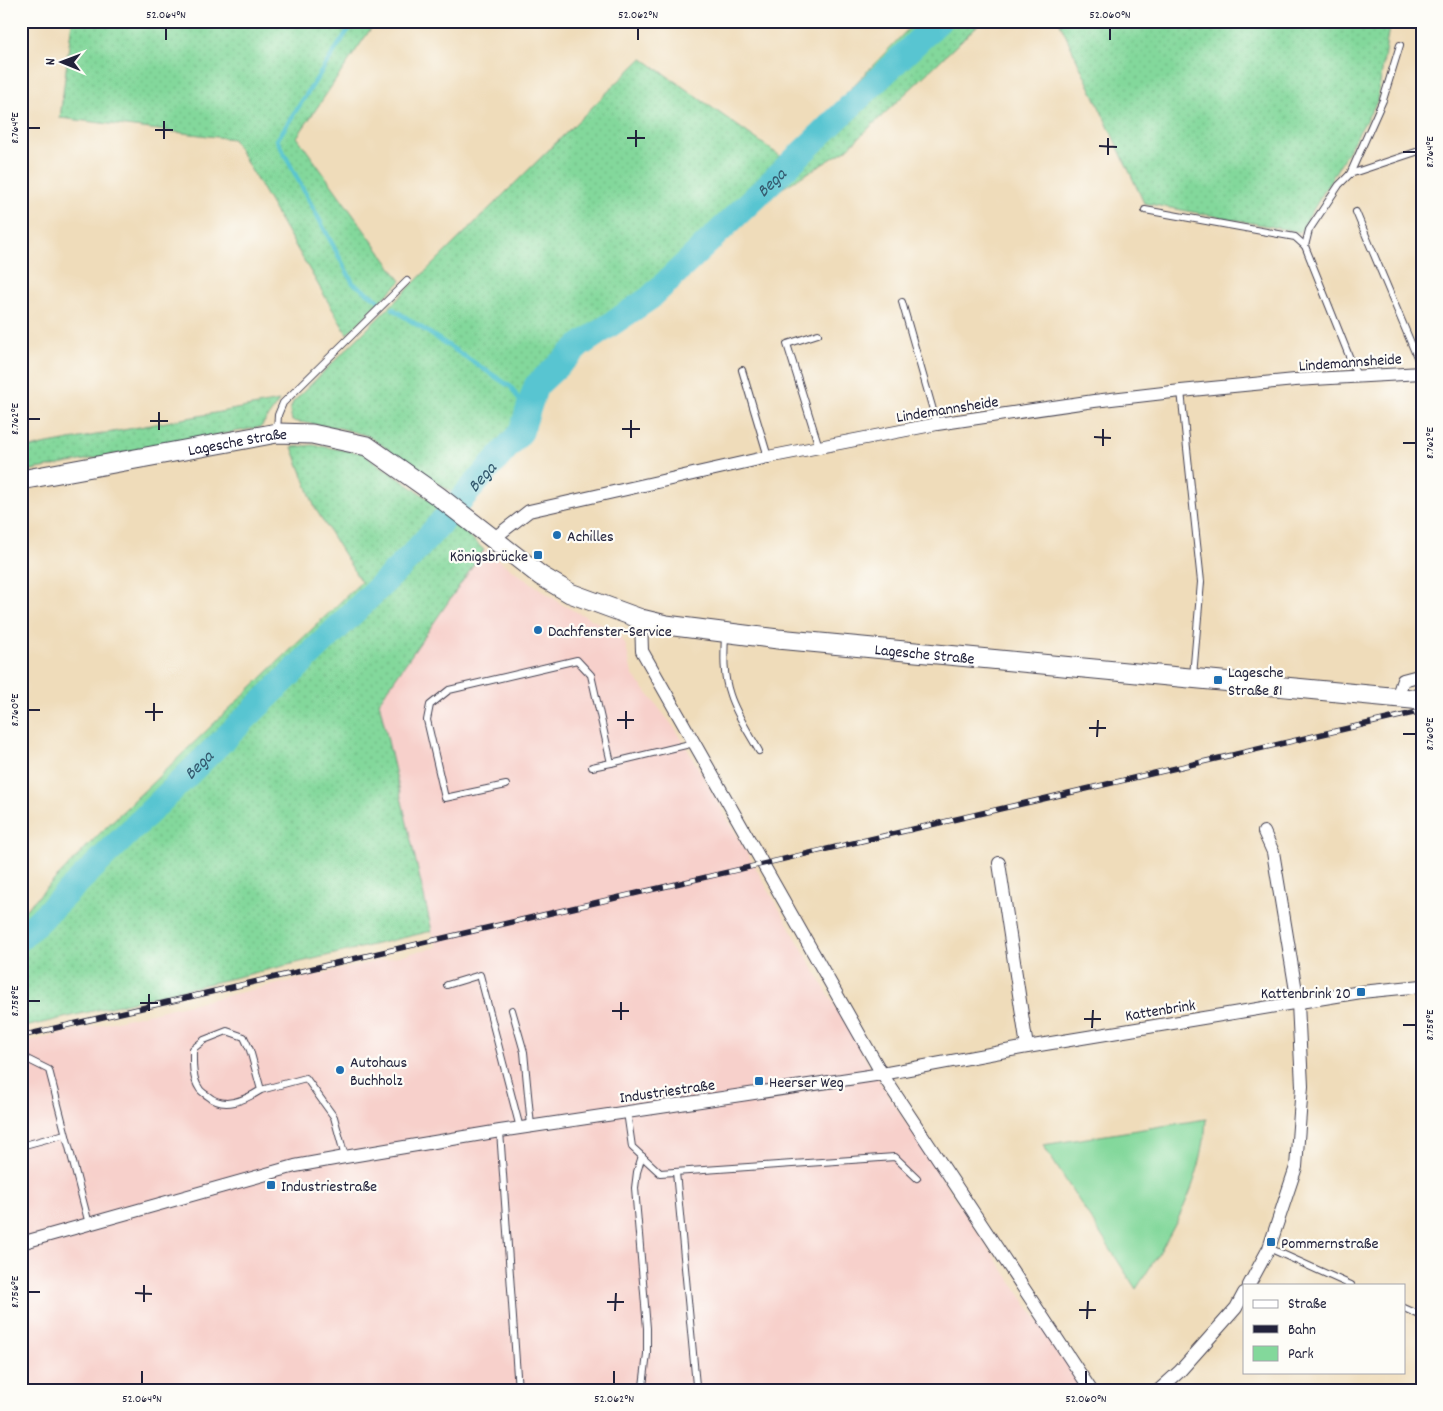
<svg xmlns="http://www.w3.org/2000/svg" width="1443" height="1411" viewBox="0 0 1443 1411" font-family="Dekko,sans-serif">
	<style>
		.built { fill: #f7d0cb }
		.grass { fill: url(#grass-dots); stroke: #527d6b }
		.park { fill: #83d89b; stroke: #527d6b }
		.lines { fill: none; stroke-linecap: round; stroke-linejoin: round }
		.stream { stroke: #58c5d1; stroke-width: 4.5 }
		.river { stroke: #58c5d1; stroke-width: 25 }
		.lane-casing { stroke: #413e4e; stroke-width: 8 }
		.street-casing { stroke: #413e4e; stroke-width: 14 }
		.secondary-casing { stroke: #413e4e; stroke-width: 21 }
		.lane { stroke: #fff; stroke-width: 6 }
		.street { stroke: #fff; stroke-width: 12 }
		.secondary { stroke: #fff; stroke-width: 19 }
		.rail-casing { stroke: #22223b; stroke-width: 5.5 }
		.rail { stroke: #fdfcf7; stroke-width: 4; stroke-dasharray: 11; stroke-linecap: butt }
		.ticks { fill: none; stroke: #22223b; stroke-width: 2 }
		.poi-dot { fill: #1f6fb2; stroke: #fdfcf7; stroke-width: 2 }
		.labels { text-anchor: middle; stroke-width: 4.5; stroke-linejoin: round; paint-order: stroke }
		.street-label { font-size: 16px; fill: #22223b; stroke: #fdfcf7 }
		.poi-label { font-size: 16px; fill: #22223b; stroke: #fdfcf7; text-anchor: start }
		.water-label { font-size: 18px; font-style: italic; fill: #355b70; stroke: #fdfcf7 }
		.neatline { fill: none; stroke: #22223b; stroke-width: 2 }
		.ticks-label { font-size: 12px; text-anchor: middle; fill: #22223b }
	</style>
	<defs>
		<pattern id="grass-dots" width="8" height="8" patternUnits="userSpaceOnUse" patternTransform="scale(1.25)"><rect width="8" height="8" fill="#83d89b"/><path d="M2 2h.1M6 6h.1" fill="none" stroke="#71b986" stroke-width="1.8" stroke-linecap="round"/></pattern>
	</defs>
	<rect width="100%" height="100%" fill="#fdfcf7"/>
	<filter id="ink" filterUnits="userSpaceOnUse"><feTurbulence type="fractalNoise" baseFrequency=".02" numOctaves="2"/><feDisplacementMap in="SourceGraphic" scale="10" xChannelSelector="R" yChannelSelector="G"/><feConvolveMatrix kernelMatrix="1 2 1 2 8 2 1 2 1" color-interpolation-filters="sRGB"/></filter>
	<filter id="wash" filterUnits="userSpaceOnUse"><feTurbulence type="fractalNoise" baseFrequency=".0096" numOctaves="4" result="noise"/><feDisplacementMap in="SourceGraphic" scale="20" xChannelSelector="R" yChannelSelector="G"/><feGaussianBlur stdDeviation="1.12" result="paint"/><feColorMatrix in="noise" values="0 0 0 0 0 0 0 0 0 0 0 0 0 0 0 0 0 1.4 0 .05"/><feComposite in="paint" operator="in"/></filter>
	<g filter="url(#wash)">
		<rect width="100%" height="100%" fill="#efdcba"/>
		<polygon class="built" points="484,550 563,605 619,633 626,646 632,674 677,731 868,1063 967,1217 1086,1390 21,1390 21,1043 437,947 432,931 379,702"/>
		<g class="grass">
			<polygon points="72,21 376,21 297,137 401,281 347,334 233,139 60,118"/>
			<polygon points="916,21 982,21 846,150 764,199 781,159 644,295 574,342 530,382 512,431 457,496 368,436 340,428 292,421 290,410 293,402 642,58 783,158"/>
			<polygon points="1059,21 1390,21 1377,102 1300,232 1144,203"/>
			<polygon points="279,401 261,427 21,472 21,449"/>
			<polygon points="313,445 362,453 433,502 484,550 379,702 432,931 21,1028 21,914 100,833 361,582 315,508 292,447"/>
		</g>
		<path class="park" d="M1206,1119C1203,1184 1171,1236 1136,1289L1043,1145Z"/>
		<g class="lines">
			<g class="stream">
				<polyline points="354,21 277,140 353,283 378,300"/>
				<polyline points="393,309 511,387 527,412"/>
			</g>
			<path class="river" id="s1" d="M21,938L412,555L521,432L536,386L579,346L650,298L939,21"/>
		</g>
	</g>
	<g filter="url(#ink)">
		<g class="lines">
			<g class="lane-casing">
				<g id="lane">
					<polyline points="1350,174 1383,100 1400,45"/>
					<polyline points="1145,210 1295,237 1305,246"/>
					<polyline points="1356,212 1422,369"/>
					<polyline points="902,302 937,424"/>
					<polyline points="818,334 787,344 819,447"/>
					<polyline points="742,370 768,457"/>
					<polyline points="1357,376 1305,246 1309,230 1339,185 1350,174 1422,150"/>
					<polyline points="1181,391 1201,582 1193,676"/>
					<polyline points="277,432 278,415 283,403 407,281"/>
					<path d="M725,635C724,655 723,675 730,695C736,714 749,733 759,751"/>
					<polyline points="592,767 611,763"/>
					<polyline points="506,785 445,798 427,720 430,705 449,690 577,660 591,675 611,763 694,743"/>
					<polyline points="447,985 480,975 520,1128"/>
					<polyline points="512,1010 524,1052 531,1126"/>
					<polyline points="21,1059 25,1058 49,1070 89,1224"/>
					<path d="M261,1090C245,1100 224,1110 208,1096C205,1094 200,1091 199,1088C192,1078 193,1061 193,1049L204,1040L227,1031L244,1037L250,1050L261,1090L306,1078L334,1117L345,1157"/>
					<polyline points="627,1112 632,1147 660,1173 895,1157 917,1178"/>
					<polyline points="500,1131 518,1390"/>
					<polyline points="21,1146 65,1134"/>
					<polyline points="642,1156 637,1172 635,1188 647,1328 647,1354 643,1386 645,1390"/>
					<polyline points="676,1172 696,1385 695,1390"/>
					<polyline points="1269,1248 1351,1285"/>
					<polyline points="1404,1308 1422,1316"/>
				</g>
			</g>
			<g class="street-casing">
				<g id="street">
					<polyline points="493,539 529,511 768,457 937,424 1094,401 1181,391 1295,380 1422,373"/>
					<polyline points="641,619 642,651 882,1074 1091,1390"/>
					<polyline points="1397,698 1403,680 1422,675"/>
					<polyline points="999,863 1027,1047"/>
					<polyline points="21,1243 295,1166 345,1157 500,1131 882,1074 1027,1047 1361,992 1422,986"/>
					<polyline points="1249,1285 1269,1248 1296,1167 1302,1086 1298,1003 1273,852 1264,832"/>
					<polyline points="1159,1390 1180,1371 1236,1308 1244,1293"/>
				</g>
			</g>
			<g class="secondary-casing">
				<g id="secondary">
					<path id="s2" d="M21,480L277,433L312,434L367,446L438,496L541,576L570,593L641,619L666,625L778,639L1422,700"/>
				</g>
			</g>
			<use href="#lane" class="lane"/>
			<use href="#street" class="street"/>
			<use href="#secondary" class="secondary"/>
			<g class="rail-casing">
				<polyline id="rail" points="21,1036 1422,711"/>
			</g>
			<use href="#rail" class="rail"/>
		</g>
	</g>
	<path class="ticks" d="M166,40V28M638,40V28M1110,40V28M28,128H40M155,130H173M627,138H645M164,139V121M1099,146L1117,147M636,147V130M1403,152H1416M1108,155V138M28,419H40M150,421H168M622,429H640M159,430V412M1094,437L1111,438M631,438V420M1403,443H1416M1103,446V429M28,710H40M145,712H163M617,720H634M154,721V703M1089,728H1106M626,729V711M1403,734H1416M1097,737L1098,720M28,1001H40M140,1003H158M149,1011V994M612,1011H629M1084,1019H1101M621,1020V1002M1403,1025H1416M1092,1028L1093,1010M28,1292H40M135,1293L152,1294M144,1302V1285M607,1302H624M1079,1310H1096M615,1311L616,1293M1087,1319L1088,1301M142,1384V1371M614,1384V1371M1086,1384V1371"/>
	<g class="poi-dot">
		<circle cx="557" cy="535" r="5"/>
		<rect x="533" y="550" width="10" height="10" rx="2.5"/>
		<circle cx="538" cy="630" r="5"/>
		<rect x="1213" y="675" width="10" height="10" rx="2.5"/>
		<rect x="1356" y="987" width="10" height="10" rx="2.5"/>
		<circle cx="340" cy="1070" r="5"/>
		<rect x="754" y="1076" width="10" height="10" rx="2.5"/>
		<rect x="266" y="1180" width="10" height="10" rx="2.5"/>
		<rect x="1266" y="1237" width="10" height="10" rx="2.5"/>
	</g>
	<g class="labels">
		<g class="street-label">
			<text transform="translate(1350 361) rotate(-4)" y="6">Lindemannsheide</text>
			<text transform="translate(947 408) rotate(-9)" y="6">Lindemannsheide</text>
			<text dy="6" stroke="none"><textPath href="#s2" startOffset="220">Lagesche Straße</textPath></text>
			<text dy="6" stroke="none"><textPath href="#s2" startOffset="964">Lagesche Straße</textPath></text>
			<text transform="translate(1160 1009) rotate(-9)" y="6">Kattenbrink</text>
			<text transform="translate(667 1090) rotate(-8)" y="6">Industriestraße</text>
		</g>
		<g class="poi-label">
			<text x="567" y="541">Achilles</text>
			<text x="528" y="561" text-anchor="end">Königsbrücke</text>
			<text x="548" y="636">Dachfenster-Service</text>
			<text x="1228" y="677">Lagesche<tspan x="1228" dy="18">Straße 81</tspan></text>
			<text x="1351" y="998" text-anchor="end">Kattenbrink 20</text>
			<text x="350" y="1067">Autohaus<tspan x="350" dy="18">Buchholz</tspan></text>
			<text x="769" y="1087">Heerser Weg</text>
			<text x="281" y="1191">Industriestraße</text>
			<text x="1281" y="1248">Pommernstraße</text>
		</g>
		<g class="water-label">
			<text dy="6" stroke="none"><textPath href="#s1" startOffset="1072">Bega</textPath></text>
			<text dy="6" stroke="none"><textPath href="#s1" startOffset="652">Bega</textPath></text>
			<text dy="6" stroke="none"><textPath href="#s1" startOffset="248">Bega</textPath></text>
		</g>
	</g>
	<rect width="1443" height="1411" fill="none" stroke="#fdfcf7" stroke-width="55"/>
	<rect x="1243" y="1284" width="162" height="90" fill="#fdfcf7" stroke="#a5a5ac"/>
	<rect x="1253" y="1300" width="25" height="8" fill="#ffffff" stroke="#a5a5ac"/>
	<text x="1288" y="1308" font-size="15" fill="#22223b">Straße</text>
	<rect x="1253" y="1325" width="25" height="8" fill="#22223b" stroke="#a5a5ac"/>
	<text x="1288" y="1334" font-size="15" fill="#22223b">Bahn</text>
	<rect x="1253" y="1346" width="25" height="15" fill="#83d89b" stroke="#a5a5ac"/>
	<text x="1288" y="1358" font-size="15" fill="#22223b">Park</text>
	<g transform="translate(62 62) rotate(271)" stroke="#fdfcf7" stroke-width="4" paint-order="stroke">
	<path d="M0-4L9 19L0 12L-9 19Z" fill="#22223b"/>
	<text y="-8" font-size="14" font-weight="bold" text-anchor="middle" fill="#22223b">N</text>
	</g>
	<rect x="28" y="28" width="1388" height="1356" class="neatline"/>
	<g class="ticks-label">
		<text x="166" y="18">52.064°N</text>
		<text x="638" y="18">52.062°N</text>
		<text x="1110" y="18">52.060°N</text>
		<text transform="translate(14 128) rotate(-90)" y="4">8.764°E</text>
		<text transform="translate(1429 152) rotate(-90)" y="4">8.764°E</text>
		<text transform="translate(14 419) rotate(-90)" y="4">8.762°E</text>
		<text transform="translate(1429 443) rotate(-90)" y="4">8.762°E</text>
		<text transform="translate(14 710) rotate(-90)" y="4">8.760°E</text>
		<text transform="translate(1429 734) rotate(-90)" y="4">8.760°E</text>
		<text transform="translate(14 1001) rotate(-90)" y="4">8.758°E</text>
		<text transform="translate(1429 1025) rotate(-90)" y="4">8.758°E</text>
		<text transform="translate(14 1292) rotate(-90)" y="4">8.756°E</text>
		<text x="142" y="1402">52.064°N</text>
		<text x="614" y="1402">52.062°N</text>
		<text x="1086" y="1402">52.060°N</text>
	</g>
</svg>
